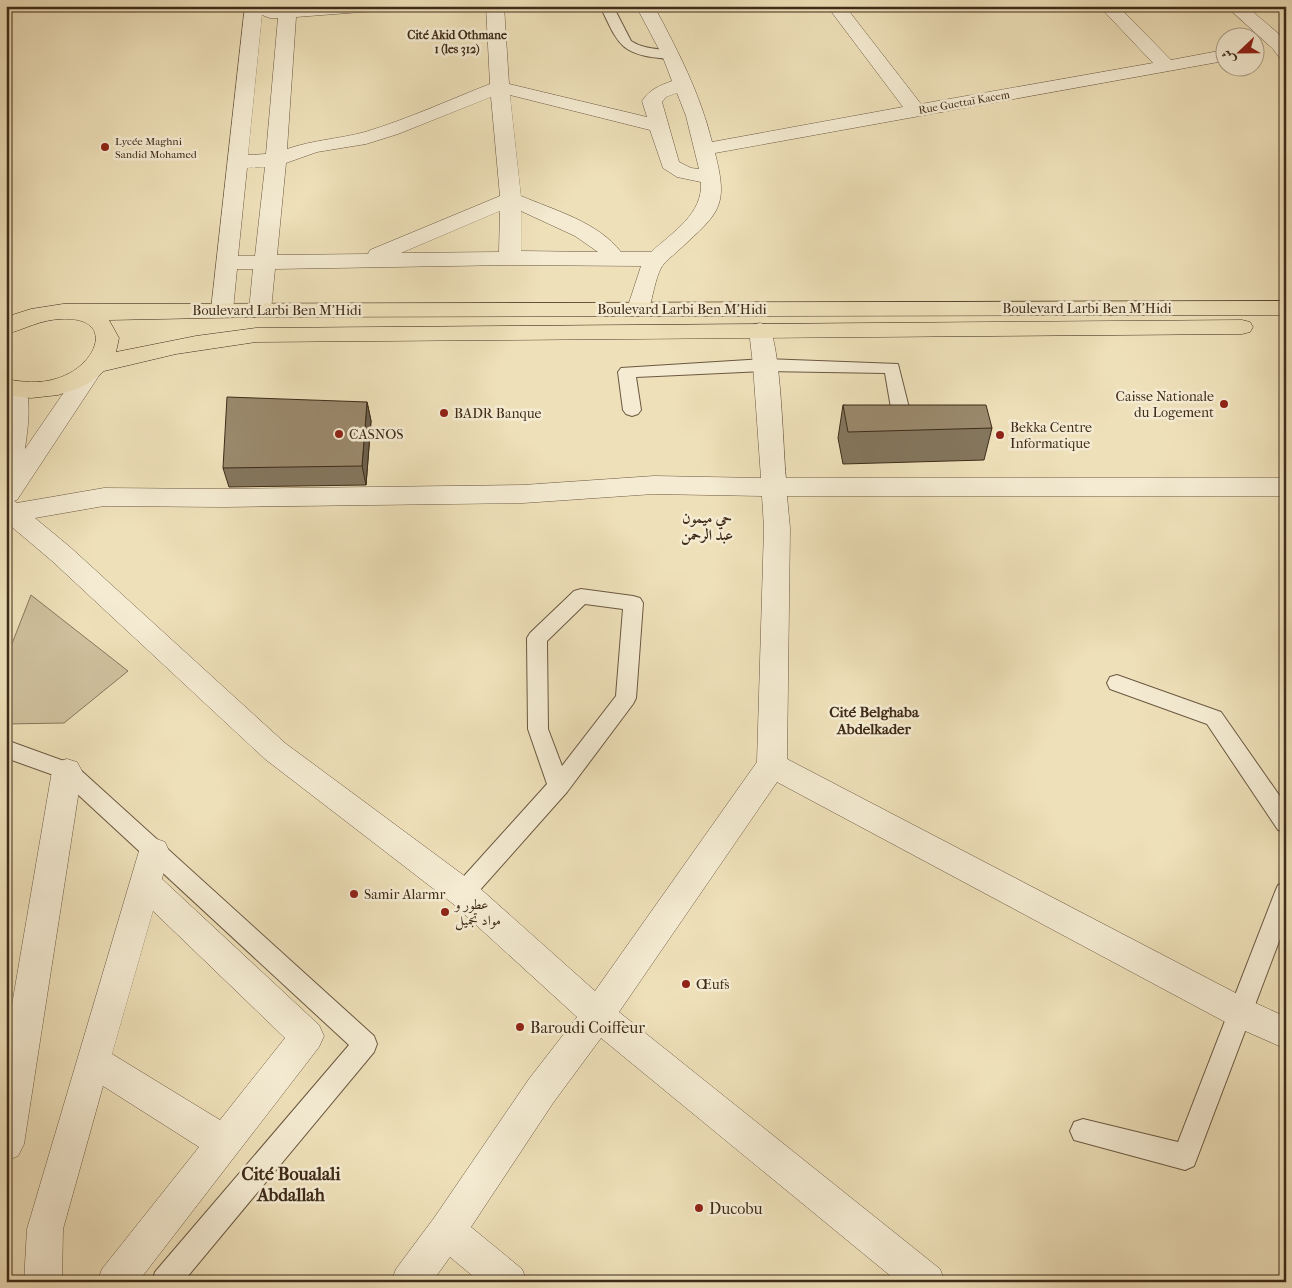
<svg xmlns="http://www.w3.org/2000/svg" width="1292" height="1288" viewBox="0 0 1292 1288" font-family="'IM FELL French Canon',Amiri,serif">
	<style>
		.green { fill: #d0c19e; stroke: #88765c }
		.lines { fill: none; stroke-linecap: round; stroke-linejoin: round }
		.service-casing { stroke: #6b5841; stroke-width: 2 }
		.minor-casing { stroke: #6b5841; stroke-width: 1 }
		.primary-casing { stroke: #3f2b19; stroke-width: 1 }
		.service { fill: #f4ebd2; fill-rule: evenodd }
		.minor { fill: #f4ebd2; fill-rule: evenodd }
		.primary { fill: #eee0b9; fill-rule: evenodd }
		.wall { fill: #84765d; stroke: #3f2b19 }
		.shaded-wall { fill: #6c604c; stroke: #3f2b19 }
		.building { fill: #9a896c; stroke: #3f2b19 }
		.poi-dot { fill: #8f2418; stroke: #f4ebd2; stroke-width: 2 }
		.labels { text-anchor: middle; stroke-width: 5; stroke-linejoin: round; paint-order: stroke }
		.far-street-label { font-size: 11px; fill: #3f2b19; stroke: #f4ebd2 }
		.far-poi-label { font-size: 11px; fill: #3f2b19; stroke: #f4ebd2; text-anchor: start }
		.far-neighbourhood-label { font-size: 12px; font-weight: bold; fill: #3f2b19; stroke: #f4ebd2 }
		.street-label { font-size: 14px; fill: #3f2b19; stroke: #f4ebd2 }
		.poi-label { font-size: 14px; fill: #3f2b19; stroke: #f4ebd2; text-anchor: start }
		.neighbourhood-label { font-size: 15px; font-weight: bold; fill: #3f2b19; stroke: #f4ebd2 }
		.near-poi-label { font-size: 16px; fill: #3f2b19; stroke: #f4ebd2; text-anchor: start }
		.near-neighbourhood-label { font-size: 18px; font-weight: bold; fill: #3f2b19; stroke: #f4ebd2 }
	</style>
	<rect width="100%" height="100%" fill="#eee0b9"/>
	<filter id="stains"><feTurbulence type="fractalNoise" baseFrequency=".004" numOctaves="4"/><feColorMatrix values="0 0 0 0 .2 0 0 0 0 .09 0 0 0 0 .02 0 0 0 .5 -.17"/></filter>
	<radialGradient id="worn" r=".72"><stop offset=".6" stop-color="#630" stop-opacity="0"/><stop offset="1" stop-color="#630" stop-opacity=".3"/></radialGradient>
	<polygon class="green" points="31,595 128,671 64,723 6,724 6,659"/>
	<g class="lines">
		<g class="service-casing">
			<g id="service">
				<path d="M600,6H613L631,41C645,50 660,48 676,52L678,55C673,61 667,59 660,58C618,54 617,40 600,6Z"/>
				<polygon points="765,359 898,364 909,408 906,412 900,414 894,412 891,408 885,373 765,371 636,377 641,410 638,414 632,416 626,414 623,410 618,372 621,368"/>
				<path d="M581,589L633,596L640,598L643,603L636,698L633,704L567,792L471,900L463,903L455,900L452,893L455,886L547,784L528,729L527,638L530,633L574,591ZM585,604L623,609L616,696L562,766L548,729L547,641Z"/>
				<polygon points="1117,675 1221,712 1286,805 1286,832 1278,830 1207,724 1110,689 1107,683 1110,677"/>
				<polygon points="6,740 75,765 374,1036 377,1044 374,1052 183,1282 152,1282 155,1272 349,1045 59,777 6,758"/>
				<polygon points="1286,882 1286,923 1194,1166 1185,1170 1074,1140 1070,1131 1074,1122 1083,1119 1178,1142 1275,892 1278,885"/>
			</g>
		</g>
		<g class="minor-casing">
			<g id="minor">
				<path d="M245,6H263L262,11L279,6H383L380,10L374,11L296,17L287,149C313,140 339,139 365,132C408,119 449,100 490,84L486,6H504L509,84L647,117L642,101C650,89 659,86 672,81L662,55L636,6H654C678,51 700,93 712,142L903,107L827,6H845L921,104L1153,63L1099,6H1118L1171,60L1224,50V61L715,153C729,207 719,213 680,249C674,255 665,261 661,268C655,280 653,296 649,309L646,314L638,316L630,314L627,309L641,266L510,265L275,269L271,310L268,315L260,317L252,315L249,310L253,269H237L233,310L230,315L222,317L214,315L211,310ZM262,15L270,18H278L266,154L248,155ZM677,93L686,116L699,169L691,168L679,162L662,102L666,97ZM510,95L650,130L663,168L677,177L701,182C703,214 673,232 651,252H621C598,222 554,210 521,196ZM491,97L500,196L370,250L368,254L277,255L286,163L317,152L366,144L398,134ZM265,167L255,256H238L247,168ZM500,211L499,252L401,253ZM521,211L575,236L598,252L521,251Z"/>
				<polygon points="1226,6 1246,6 1286,40 1286,59 1279,57 1273,49"/>
				<path d="M760,323L768,325C781,344 783,449 786,478H1286V496H787L790,528L787,759L1251,1001L1286,1017V1049L1227,1023L777,782L619,1012L940,1269L945,1282H898L601,1038L553,1103L471,1227L522,1269L527,1282H480L450,1257L432,1282H391L396,1269L434,1218L529,1079L577,1017L452,903L265,759L52,561L6,522V384L15,381L23,383C33,399 27,432 25,449L82,366L90,363L98,366L102,371L17,500L14,501L17,503L104,488L224,489L523,485L654,476L761,478L753,365L749,330L752,325ZM654,494L762,496L764,528L757,762L595,991L474,883L285,743L70,547L35,518L104,506L224,507L523,503Z"/>
				<polygon points="67,759 77,762 82,771 24,1144 18,1156 6,1161 6,1040 52,771 57,762"/>
				<path d="M154,838L165,842L169,851L162,879L319,1025L324,1036L319,1047L138,1282H97L102,1269L199,1147L103,1086L63,1229L62,1282H24L27,1229L139,851L143,842ZM153,911L285,1038L220,1120L112,1054Z"/>
			</g>
		</g>
		<g class="primary-casing">
			<path id="primary" d="M1286,301V315L260,317L109,320L119,338L116,352L196,336L256,328L1242,320L1250,322L1253,327L1250,332L1242,334L256,342L176,354L104,371L91,382L79,388L58,395L31,398L6,395V379C22,382 39,384 55,379C97,368 118,316 61,319C39,320 26,329 6,334V317L9,316L31,309L63,304Z"/>
		</g>
		<use href="#service" class="service"/>
		<use href="#minor" class="minor"/>
		<use href="#primary" class="primary"/>
	</g>
	<g class="wall">
		<polygon points="367,402 371,421 366,485 229,487 223,468"/>
		<polygon points="843,405 992,428 984,460 843,464 838,438"/>
	</g>
	<polygon class="shaded-wall" points="367,402 371,421 366,485 362,466"/>
	<g class="building">
		<polygon points="227,397 367,402 362,466 223,468"/>
		<polygon points="843,405 986,405 992,428 848,432"/>
	</g>
	<g class="poi-dot">
		<circle cx="105" cy="147" r="5"/>
		<circle cx="1224" cy="404" r="5"/>
		<circle cx="444" cy="413" r="5"/>
		<circle cx="339" cy="434" r="5"/>
		<circle cx="1000" cy="435" r="5"/>
		<circle cx="354" cy="894" r="5"/>
		<circle cx="445" cy="912" r="5"/>
		<circle cx="686" cy="984" r="5"/>
		<circle cx="520" cy="1027" r="5"/>
		<circle cx="699" cy="1208" r="5"/>
	</g>
	<g class="labels">
		<g class="far-street-label">
			<text transform="translate(964 102) rotate(-10)" y="4">Rue Guettaï Kacem</text>
		</g>
		<g class="far-poi-label">
			<text x="115" y="145">Lycée Maghni<tspan x="115" dy="13">Sandid Mohamed</tspan></text>
		</g>
		<g class="far-neighbourhood-label">
			<text x="457" y="39">Cité Akid Othmane<tspan x="457" dy="14">1 (les 312)</tspan></text>
		</g>
		<g class="street-label">
			<text x="1087" y="313">Boulevard Larbi Ben M'Hidi</text>
			<text x="682" y="314">Boulevard Larbi Ben M'Hidi</text>
			<text x="277" y="315">Boulevard Larbi Ben M'Hidi</text>
		</g>
		<g class="poi-label">
			<text x="1214" y="401" text-anchor="end">Caisse Nationale<tspan x="1214" dy="16">du Logement</tspan></text>
			<text x="454" y="418">BADR Banque</text>
			<text x="1010" y="432">Bekka Centre<tspan x="1010" dy="16">Informatique</tspan></text>
			<text x="349" y="439">CASNOS</text>
			<text x="364" y="899">Samir Alarmr</text>
			<text x="455" y="909">عطور و<tspan x="455" dy="16">مواد تجميل</tspan></text>
			<text x="696" y="989">Œufs</text>
		</g>
		<g class="neighbourhood-label">
			<text x="707" y="523">حي ميمون<tspan x="707" dy="17">عبد الرحمن</tspan></text>
			<text x="874" y="717">Cité Belghaba<tspan x="874" dy="17">Abdelkader</tspan></text>
		</g>
		<g class="near-poi-label">
			<text x="530" y="1033">Baroudi Coiffeur</text>
			<text x="709" y="1214">Ducobu</text>
		</g>
		<g class="near-neighbourhood-label">
			<text x="291" y="1180">Cité Boualali<tspan x="291" dy="21">Abdallah</tspan></text>
		</g>
	</g>
	<rect width="1292" height="1288" fill="none" stroke="#eee0b9" stroke-width="25"/>
	<rect x="8" y="8" width="1277" height="1273" fill="none" stroke="#3f2b19" stroke-width="2.5"/>
	<rect x="12" y="12" width="1267" height="1263" fill="none" stroke="#3f2b19"/>
	<g transform="translate(1240 52) rotate(248)"><circle r="24" fill="#f4ebd2" stroke="#ac9e88"/>
	<path d="M0-4L9 19L0 12L-9 19Z" fill="#8f2418"/>
	<text y="-8" font-size="14" font-weight="bold" text-anchor="middle" fill="#3f2b19">ش</text>
	</g>
	<rect width="100%" height="100%" filter="url(#stains)"/>
	<rect width="100%" height="100%" fill="url(#worn)"/>
</svg>
